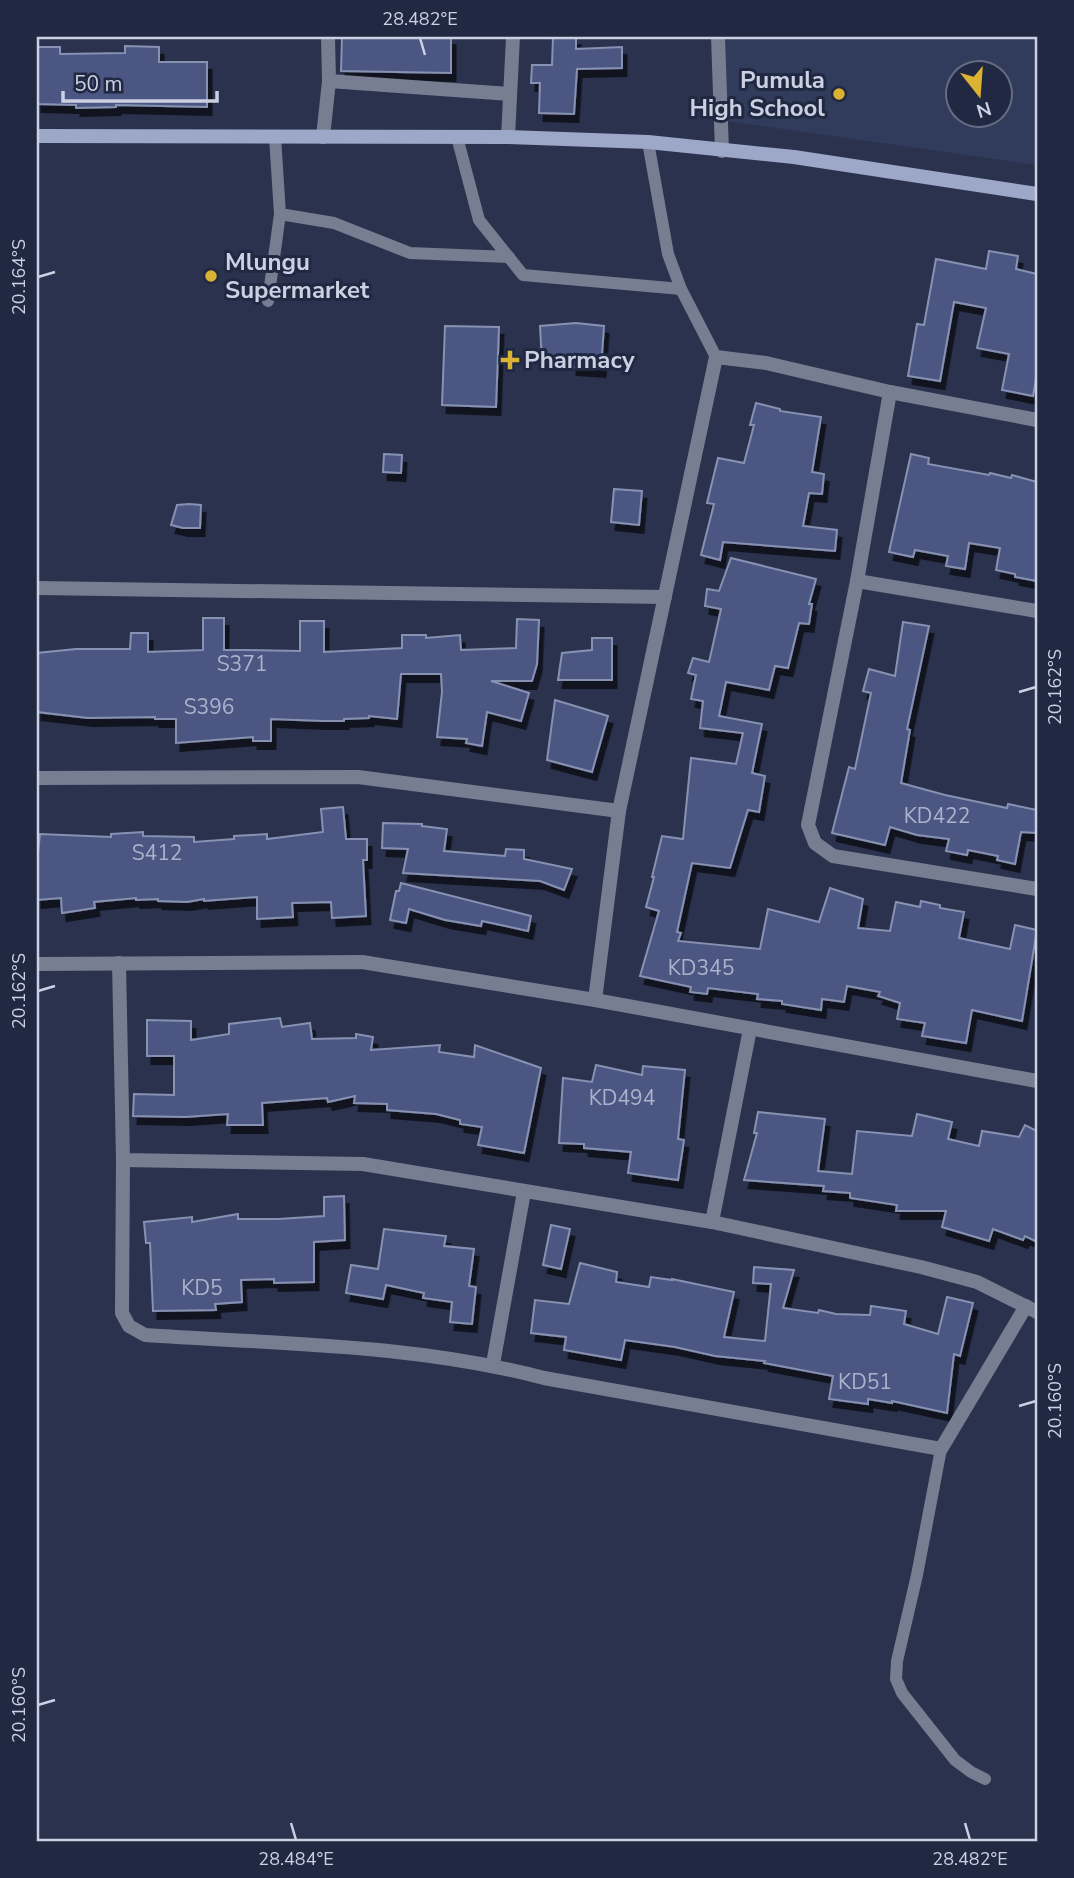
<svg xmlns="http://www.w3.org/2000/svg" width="1074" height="1878" viewBox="0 0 1074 1878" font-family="'Nunito Sans',sans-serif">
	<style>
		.built { fill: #313b5c; fill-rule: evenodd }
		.building { fill: #4b5783; stroke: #8791b2; stroke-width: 2; filter: url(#shadow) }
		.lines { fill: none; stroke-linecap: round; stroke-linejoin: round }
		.lane { stroke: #777e92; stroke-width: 12 }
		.street { stroke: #777e92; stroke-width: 14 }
		.secondary { stroke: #9da7c8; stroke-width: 14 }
		.ticks { fill: none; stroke: #cbd1e2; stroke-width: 2.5 }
		.poi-dot { fill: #dab333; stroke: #202842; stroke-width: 2.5 }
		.labels { text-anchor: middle; stroke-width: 6; stroke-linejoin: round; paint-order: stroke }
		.number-label { font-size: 21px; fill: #abb2ca }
		.poi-label { font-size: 24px; font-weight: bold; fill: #cbd1e2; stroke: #202842; text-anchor: start }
		.neatline { fill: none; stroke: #cbd1e2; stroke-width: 2.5 }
		.ticks-label { font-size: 18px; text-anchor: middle; fill: #cbd1e2 }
	</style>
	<defs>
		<filter id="shadow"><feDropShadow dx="4.5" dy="8" stdDeviation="0" flood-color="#0009"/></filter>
	</defs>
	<rect width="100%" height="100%" fill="#2a324d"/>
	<path class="built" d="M719,37H1037V165L720,120ZM958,74H1000V116H958Z"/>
	<g class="building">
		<polygon points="342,37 451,37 451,73 341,71"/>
		<polygon points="553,37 576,37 576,49 622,47 622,68 577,69 574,114 539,113 540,83 531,83 532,65 552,65"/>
		<polygon points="125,46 159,47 159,62 207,62 207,107 116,105 116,107 76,108 76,105 37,104 37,47 60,47 60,54 125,53"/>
		<polygon points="989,251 1018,256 1016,269 1037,274 1037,373 1033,396 1002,390 1009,354 977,348 986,308 954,302 940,381 908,376 917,324 924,325 936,259 986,269"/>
		<polygon points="576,323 604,326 601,369 572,367 572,360 542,362 540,326"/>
		<polygon points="445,326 499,327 496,407 442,405"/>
		<polygon points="756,403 780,409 780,411 821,417 812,472 824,474 822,494 809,493 803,526 837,530 835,551 723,542 720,560 701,555 714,504 707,503 718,458 744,463 754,425 750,425"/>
		<polygon points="384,454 402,455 401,473 383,472"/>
		<polygon points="911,454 929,458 928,464 989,475 990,473 1011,478 1012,475 1037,482 1037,581 1015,577 1015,574 996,570 1000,548 969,543 965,569 946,566 948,556 915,550 913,557 889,552"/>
		<polygon points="614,489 642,491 639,525 611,522"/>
		<polygon points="189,504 201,505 200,528 183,528 171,525 177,505"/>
		<polygon points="731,558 816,579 809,604 812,604 809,624 799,623 788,668 775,666 769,690 726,682 719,716 762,724 752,773 765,776 759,812 748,810 730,868 692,863 677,932 681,933 678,941 760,949 768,909 819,922 830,888 863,899 858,928 890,931 896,902 920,907 921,901 940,905 940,908 964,912 959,938 1010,949 1015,925 1037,930 1022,1021 972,1010 966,1043 922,1036 925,1023 897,1019 900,1003 878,996 880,992 847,986 844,1002 822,999 821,1010 782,1004 782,1001 757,999 758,994 708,988 707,994 690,992 691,987 640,976 659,911 646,907 654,877 652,877 662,836 683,839 691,758 736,764 743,733 700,728 703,701 691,699 696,675 688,673 693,658 709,662 721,609 705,606 707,589 719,591"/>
		<polygon points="203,618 224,618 224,650 248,650 300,651 300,621 324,621 324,652 402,648 402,635 426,635 426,638 460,635 461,650 516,648 517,619 539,620 537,664 532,681 491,681 529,693 521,721 487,712 482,746 466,743 467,739 437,737 442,692 441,674 401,674 397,719 369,716 369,718 344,719 344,721 323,721 271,719 271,741 253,741 253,737 176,743 176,719 155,719 155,717 88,718 37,712 37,653 76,649 130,649 131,633 148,633 148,652 203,650"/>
		<polygon points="903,622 929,626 907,729 910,730 901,783 945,795 1007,808 1008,804 1037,810 1037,833 1021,832 1015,864 997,860 998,856 968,850 967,855 946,851 949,839 917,835 890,827 885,845 832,833 849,767 855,769 871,693 863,691 869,669 895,676"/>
		<polygon points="592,638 612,638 612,680 558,680 562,653 592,650"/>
		<polygon points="555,700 608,716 592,772 547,760"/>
		<polygon points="343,807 346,839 367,839 367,860 363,860 366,916 332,918 331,902 292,903 293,917 257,919 257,897 204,901 204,899 187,902 158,901 158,899 136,900 136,898 94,902 95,908 62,913 61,898 37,900 37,863 40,834 111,837 111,834 143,832 143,836 194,837 194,842 234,839 234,836 267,834 267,839 323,832 321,809"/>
		<polygon points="383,823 422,824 422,826 447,829 444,851 505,856 506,849 524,850 524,859 572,869 564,890 540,881 403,873 408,849 382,848"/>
		<polygon points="401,883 531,916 528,931 482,921 481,926 445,920 409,909 406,923 390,920 396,891 399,891"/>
		<polygon points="280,1018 282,1027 310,1023 312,1039 356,1038 356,1034 373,1037 371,1050 440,1045 439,1052 474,1057 475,1045 541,1068 524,1153 478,1145 482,1127 460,1124 460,1120 436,1114 387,1110 387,1104 354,1103 355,1096 328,1102 327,1098 262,1103 263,1125 227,1125 228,1114 185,1117 133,1116 134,1094 174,1095 174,1056 147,1056 147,1020 191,1021 191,1040 229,1034 229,1024"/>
		<polygon points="596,1065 642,1075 643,1066 685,1070 678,1139 684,1140 678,1180 628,1173 631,1152 584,1148 584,1144 559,1143 563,1078 592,1082"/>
		<polygon points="758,1112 825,1119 818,1171 852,1174 857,1131 912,1136 917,1114 952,1122 948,1139 979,1146 982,1131 1019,1137 1025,1125 1037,1131 1037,1242 1025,1236 1023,1240 993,1229 989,1241 942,1227 946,1211 896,1211 897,1205 850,1198 850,1193 823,1191 824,1186 744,1180 757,1133 754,1133"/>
		<polygon points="344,1196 345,1240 314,1242 314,1282 274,1283 274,1279 241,1280 242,1302 215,1304 216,1310 153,1311 150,1243 146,1243 144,1222 192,1217 192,1222 238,1214 238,1219 278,1219 324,1216 324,1197"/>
		<polygon points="551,1225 570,1229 561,1269 543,1265"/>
		<polygon points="384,1229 446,1236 444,1246 474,1249 469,1286 476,1287 472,1324 450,1322 452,1302 423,1298 424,1293 386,1285 383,1299 346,1293 351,1265 378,1269"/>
		<polygon points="580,1263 617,1272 616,1282 649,1287 651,1277 672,1280 672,1279 734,1292 724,1337 765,1341 771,1284 753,1283 754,1267 794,1270 783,1308 818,1313 819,1310 836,1314 870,1315 871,1306 906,1311 904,1324 938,1334 947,1297 973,1303 960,1356 954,1354 947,1413 892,1401 892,1403 868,1399 868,1404 829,1399 833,1376 764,1363 765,1361 715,1356 675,1347 625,1340 621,1360 564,1350 566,1337 531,1333 535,1300 569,1304"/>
	</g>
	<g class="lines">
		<g class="lane">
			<polyline points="275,137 280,214 334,223 410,253 509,257"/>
			<polyline points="457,137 479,220 523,275 681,289"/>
			<polyline points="648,142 668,254 681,289 716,357"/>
			<polyline points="268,301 280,214"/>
			<polyline points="941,1449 917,1575 897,1661 896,1679 902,1693 955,1760 971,1772 985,1779"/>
		</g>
		<g class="street">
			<polyline points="718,37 722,151"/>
			<polyline points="329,81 510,94"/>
			<polyline points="323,137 329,81 328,37"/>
			<polyline points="508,137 513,37"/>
			<polyline points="890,392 857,581 808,825 815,843 833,856 1037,889"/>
			<polyline points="857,581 1037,611"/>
			<polyline points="37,588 665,597"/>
			<polyline points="37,778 358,777 619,811"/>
			<polyline points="119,963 123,1160 363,1164 712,1222 921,1267 977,1282 1037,1312"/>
			<polyline points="37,964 362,962 595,1000 1037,1081"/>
			<polyline points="595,1000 619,811 716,357 766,363 890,392 1037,420"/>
			<path d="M123,1160L122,1313L129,1326L145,1335C278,1344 415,1344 544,1378L941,1449L1026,1306"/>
			<polyline points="712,1222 750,1029"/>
			<polyline points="493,1364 524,1192"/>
		</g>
		<polyline class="secondary" points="37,136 508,137 648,142 794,157 1037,194"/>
	</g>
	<path class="ticks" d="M420,38L425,55M38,277L55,272M1019,692L1036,687M38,991L55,986M1019,1406L1036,1401M38,1705L55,1700M291,1823L296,1840M965,1823L970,1840"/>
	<g class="poi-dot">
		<circle cx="839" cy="94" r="7"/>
		<circle cx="211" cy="276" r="7"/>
		<path d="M506.5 349.5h7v7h7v7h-7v7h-7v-7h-7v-7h7z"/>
	</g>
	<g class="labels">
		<g class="number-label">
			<text x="242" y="671">S371</text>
			<text x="209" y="714">S396</text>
			<text x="937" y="823">KD422</text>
			<text x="157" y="860">S412</text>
			<text x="701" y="975">KD345</text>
			<text x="622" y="1105">KD494</text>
			<text x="202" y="1295">KD5</text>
			<text x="865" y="1389">KD51</text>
		</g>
		<g class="poi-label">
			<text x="825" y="88" text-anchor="end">Pumula<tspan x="825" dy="28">High School</tspan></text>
			<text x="225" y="270">Mlungu<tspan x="225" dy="28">Supermarket</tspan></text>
			<text x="524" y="368">Pharmacy</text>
		</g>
	</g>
	<rect width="1074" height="1878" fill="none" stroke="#202842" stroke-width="77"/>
	<g transform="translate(979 94) rotate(163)"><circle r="33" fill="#202842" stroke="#646c82" stroke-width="2"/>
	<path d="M0-5L12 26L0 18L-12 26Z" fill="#dab333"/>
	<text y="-10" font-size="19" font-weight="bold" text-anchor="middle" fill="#cbd1e2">N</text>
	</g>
	<path d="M63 91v10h154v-10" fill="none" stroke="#cbd1e2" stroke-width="3.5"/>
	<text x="74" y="91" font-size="21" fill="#cbd1e2" stroke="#202842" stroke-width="5" paint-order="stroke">50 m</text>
	<rect x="38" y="38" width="998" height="1802" class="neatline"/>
	<g class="ticks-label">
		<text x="420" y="25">28.482°E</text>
		<text transform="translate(19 277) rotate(-90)" y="6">20.164°S</text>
		<text transform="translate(1055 687) rotate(-90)" y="6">20.162°S</text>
		<text transform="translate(19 991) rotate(-90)" y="6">20.162°S</text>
		<text transform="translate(1055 1401) rotate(-90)" y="6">20.160°S</text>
		<text transform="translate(19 1705) rotate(-90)" y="6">20.160°S</text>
		<text x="296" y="1865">28.484°E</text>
		<text x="970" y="1865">28.482°E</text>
	</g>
</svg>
